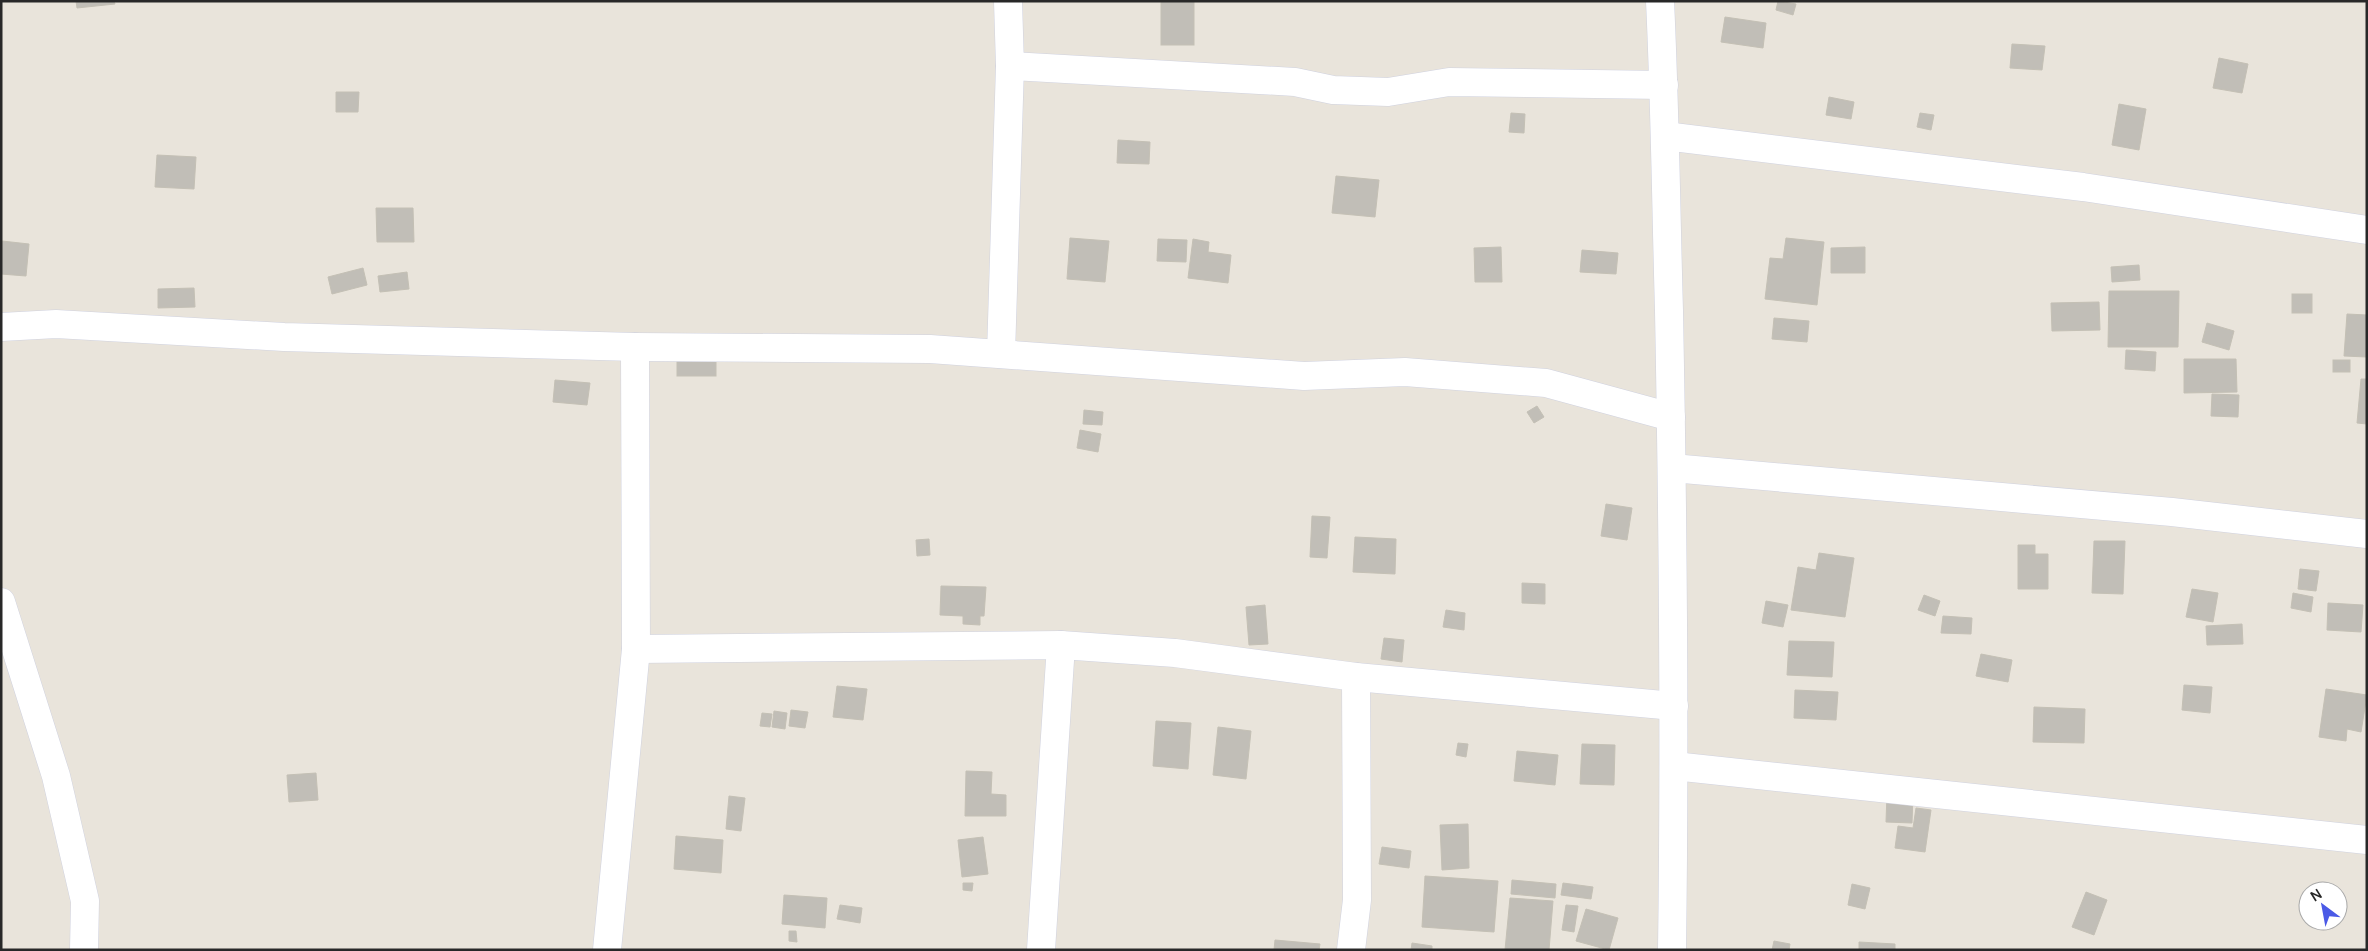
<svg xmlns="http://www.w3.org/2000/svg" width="2368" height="951" viewBox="0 0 2368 951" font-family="Manrope,sans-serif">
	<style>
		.building { fill: #c1beb7; stroke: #c4c0b5 }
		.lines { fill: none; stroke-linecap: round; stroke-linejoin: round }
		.street-casing { stroke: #d0d2df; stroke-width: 29 }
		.street { stroke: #fff; stroke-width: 28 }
	</style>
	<rect width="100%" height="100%" fill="#e9e4db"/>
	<g class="building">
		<polygon points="76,1 114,1 115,4 77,8"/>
		<rect x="1161" y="1" width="33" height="44"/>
		<polygon points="1778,1 1796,4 1793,15 1776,10"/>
		<polygon points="1725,17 1766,23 1763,48 1721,42"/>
		<polygon points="2012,44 2045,46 2042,70 2010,68"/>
		<polygon points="2219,58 2248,64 2242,93 2213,88"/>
		<polygon points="336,92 359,92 358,112 336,112"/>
		<polygon points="1829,97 1854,102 1851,119 1826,115"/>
		<polygon points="2119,104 2146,109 2139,150 2112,145"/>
		<polygon points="1511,113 1525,114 1524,133 1509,132"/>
		<polygon points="1920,113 1934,115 1931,130 1917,127"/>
		<polygon points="1118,140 1150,142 1149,164 1117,163"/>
		<polygon points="157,155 196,157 194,189 155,187"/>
		<polygon points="1336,176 1379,180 1375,217 1332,213"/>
		<polygon points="376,208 413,208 414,242 377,242"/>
		<polygon points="1070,238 1109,241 1105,282 1067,279"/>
		<polygon points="1786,238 1824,242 1817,305 1765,299 1770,258 1783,259"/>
		<polygon points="1158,239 1187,240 1186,262 1157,261"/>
		<polygon points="1193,239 1209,242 1208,252 1231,255 1228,283 1188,278"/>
		<polygon points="2,241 29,244 26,276 1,274"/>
		<polygon points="1501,247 1502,282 1475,282 1474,248"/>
		<polygon points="1865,247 1865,273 1831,273 1831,248"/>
		<polygon points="1582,250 1618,253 1616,274 1580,272"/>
		<polygon points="2139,265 2140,280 2112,282 2111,267"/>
		<polygon points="363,268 367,285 332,294 328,277"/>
		<polygon points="407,272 409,289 380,292 378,276"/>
		<polygon points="194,288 195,307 158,308 158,289"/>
		<polygon points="2109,291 2179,291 2178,347 2108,347"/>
		<rect x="2292" y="294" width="20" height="19"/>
		<polygon points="2099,302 2100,330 2052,331 2051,303"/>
		<polygon points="2347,314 2367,315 2367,357 2344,356"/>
		<polygon points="1774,318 1809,321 1807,342 1772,339"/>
		<polygon points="2207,323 2234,331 2229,350 2202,342"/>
		<polygon points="2126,350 2156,352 2155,371 2125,369"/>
		<polygon points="2184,359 2236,359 2237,392 2184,393"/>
		<rect x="677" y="360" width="39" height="16"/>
		<rect x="2333" y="360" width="17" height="12"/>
		<polygon points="2361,379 2367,379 2367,424 2357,423"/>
		<polygon points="555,380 590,383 587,405 553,402"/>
		<polygon points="2212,394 2239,395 2238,417 2211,416"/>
		<polygon points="1537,406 1544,417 1534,423 1527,412"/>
		<polygon points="1084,410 1103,412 1102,425 1083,424"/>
		<polygon points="1080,430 1101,434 1098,452 1077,448"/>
		<polygon points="1606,504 1632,508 1627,540 1601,536"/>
		<polygon points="1312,516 1330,517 1327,558 1310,557"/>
		<polygon points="1355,537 1396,539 1395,574 1353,572"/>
		<polygon points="929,539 930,555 917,556 916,540"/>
		<polygon points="2094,541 2125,541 2123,594 2092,593"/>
		<polygon points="2018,545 2035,545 2035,554 2048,554 2048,589 2018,589"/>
		<polygon points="1819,553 1854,558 1845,617 1791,610 1798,567 1816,570"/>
		<polygon points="2300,569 2319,571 2316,591 2298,589"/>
		<polygon points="1522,583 1545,584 1545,604 1522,603"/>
		<polygon points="941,586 986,587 984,616 980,616 980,625 963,624 963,616 940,615"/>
		<polygon points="2192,589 2218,593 2213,622 2186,617"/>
		<polygon points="2293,593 2313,597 2311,612 2291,608"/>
		<polygon points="1924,595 1940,601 1935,616 1918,610"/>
		<polygon points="1766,601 1788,605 1783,627 1762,623"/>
		<polygon points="2328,603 2363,605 2361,632 2327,630"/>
		<polygon points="1265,605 1268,644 1249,645 1246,607"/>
		<polygon points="1446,610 1465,613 1464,630 1443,627"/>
		<polygon points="1943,616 1972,618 1971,634 1941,633"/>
		<polygon points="2242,624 2243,644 2207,645 2206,626"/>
		<polygon points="1384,638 1404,640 1402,662 1381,659"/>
		<polygon points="1789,641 1834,642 1832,677 1787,675"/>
		<polygon points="1981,654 2012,660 2008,682 1976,676"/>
		<polygon points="2184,685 2212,687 2210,713 2182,710"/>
		<polygon points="837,686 867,689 863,720 833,717"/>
		<polygon points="2326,689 2367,695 2361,732 2347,729 2346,741 2319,737"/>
		<polygon points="1795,690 1838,692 1836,720 1794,718"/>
		<polygon points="2034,707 2085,709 2084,743 2033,742"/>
		<polygon points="791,710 808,712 805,728 789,726"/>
		<polygon points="774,711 787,713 785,729 772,727"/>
		<polygon points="762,713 772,714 770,727 760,726"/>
		<polygon points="1156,721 1191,723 1188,769 1153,766"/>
		<polygon points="1218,727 1251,731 1246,779 1213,775"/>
		<polygon points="1458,743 1468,744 1466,757 1456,755"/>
		<polygon points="1582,744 1615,745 1614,785 1580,784"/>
		<polygon points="1517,751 1558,755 1555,785 1514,781"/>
		<polygon points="966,771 992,772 991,794 1006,795 1006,816 965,816"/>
		<polygon points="316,773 318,800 289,802 287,775"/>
		<polygon points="1887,794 1913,795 1912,823 1886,822"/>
		<polygon points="729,796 745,798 741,831 726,829"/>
		<polygon points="1916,808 1931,810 1925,852 1895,848 1898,826 1913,828"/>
		<polygon points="1468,824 1469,868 1442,870 1440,825"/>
		<polygon points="676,836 723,840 721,873 674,869"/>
		<polygon points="983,837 988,874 962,877 958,840"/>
		<polygon points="1382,847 1411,851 1409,868 1379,864"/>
		<polygon points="1425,876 1498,881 1494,932 1422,927"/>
		<polygon points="1512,880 1556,884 1555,898 1511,894"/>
		<polygon points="963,883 973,883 972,891 963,890"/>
		<polygon points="1563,883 1593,887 1591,899 1561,895"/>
		<polygon points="1852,884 1870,888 1865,909 1848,905"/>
		<polygon points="2086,892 2107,900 2094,935 2072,927"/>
		<polygon points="784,895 827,898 825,928 782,924"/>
		<polygon points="1510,898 1553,901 1549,950 1505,950"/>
		<polygon points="840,905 862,908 860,923 837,919"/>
		<polygon points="1566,905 1578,906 1574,932 1562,930"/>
		<polygon points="1586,909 1618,918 1609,950 1576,941"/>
		<polygon points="789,931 796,931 797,942 789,941"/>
		<polygon points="1275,940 1320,944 1319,950 1274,950"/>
		<polygon points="1774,941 1790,944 1789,950 1772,950"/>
		<polygon points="1859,942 1895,944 1895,950 1859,950"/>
		<polygon points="1412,943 1432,946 1432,950 1411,950"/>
	</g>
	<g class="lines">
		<g class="street-casing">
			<g id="street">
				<path d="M1660,1C1665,104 1666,208 1669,311C1673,524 1675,737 1672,950"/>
				<polyline points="1010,66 1295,82 1333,90 1388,92 1449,82 1664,85"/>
				<polyline points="1665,136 2083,187 2367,230"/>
				<polyline points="1,327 56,324 284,337 635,347 930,349 1304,376 1405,372 1546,383 1671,417"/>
				<polyline points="1001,354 1010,66 1008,1"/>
				<polyline points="1672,468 2172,512 2367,534"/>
				<polyline points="1,602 56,776 85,901 84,950"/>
				<polyline points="636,649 1061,645 1175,653 1356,677 1674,706"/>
				<polyline points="1674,766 2367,840"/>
				<polyline points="607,950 636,649 635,347"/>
				<polyline points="1041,950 1061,645"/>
				<polyline points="1351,950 1357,900 1356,677"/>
			</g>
		</g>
		<use href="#street" class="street"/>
	</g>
	<rect width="2368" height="951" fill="none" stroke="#282828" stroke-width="5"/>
	<g transform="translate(2323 906) rotate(328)"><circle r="24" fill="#ffffff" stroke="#a9a9a9"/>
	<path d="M0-4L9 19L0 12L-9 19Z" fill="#4b5ae6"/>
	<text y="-8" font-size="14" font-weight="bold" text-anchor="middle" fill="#282828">N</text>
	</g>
</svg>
